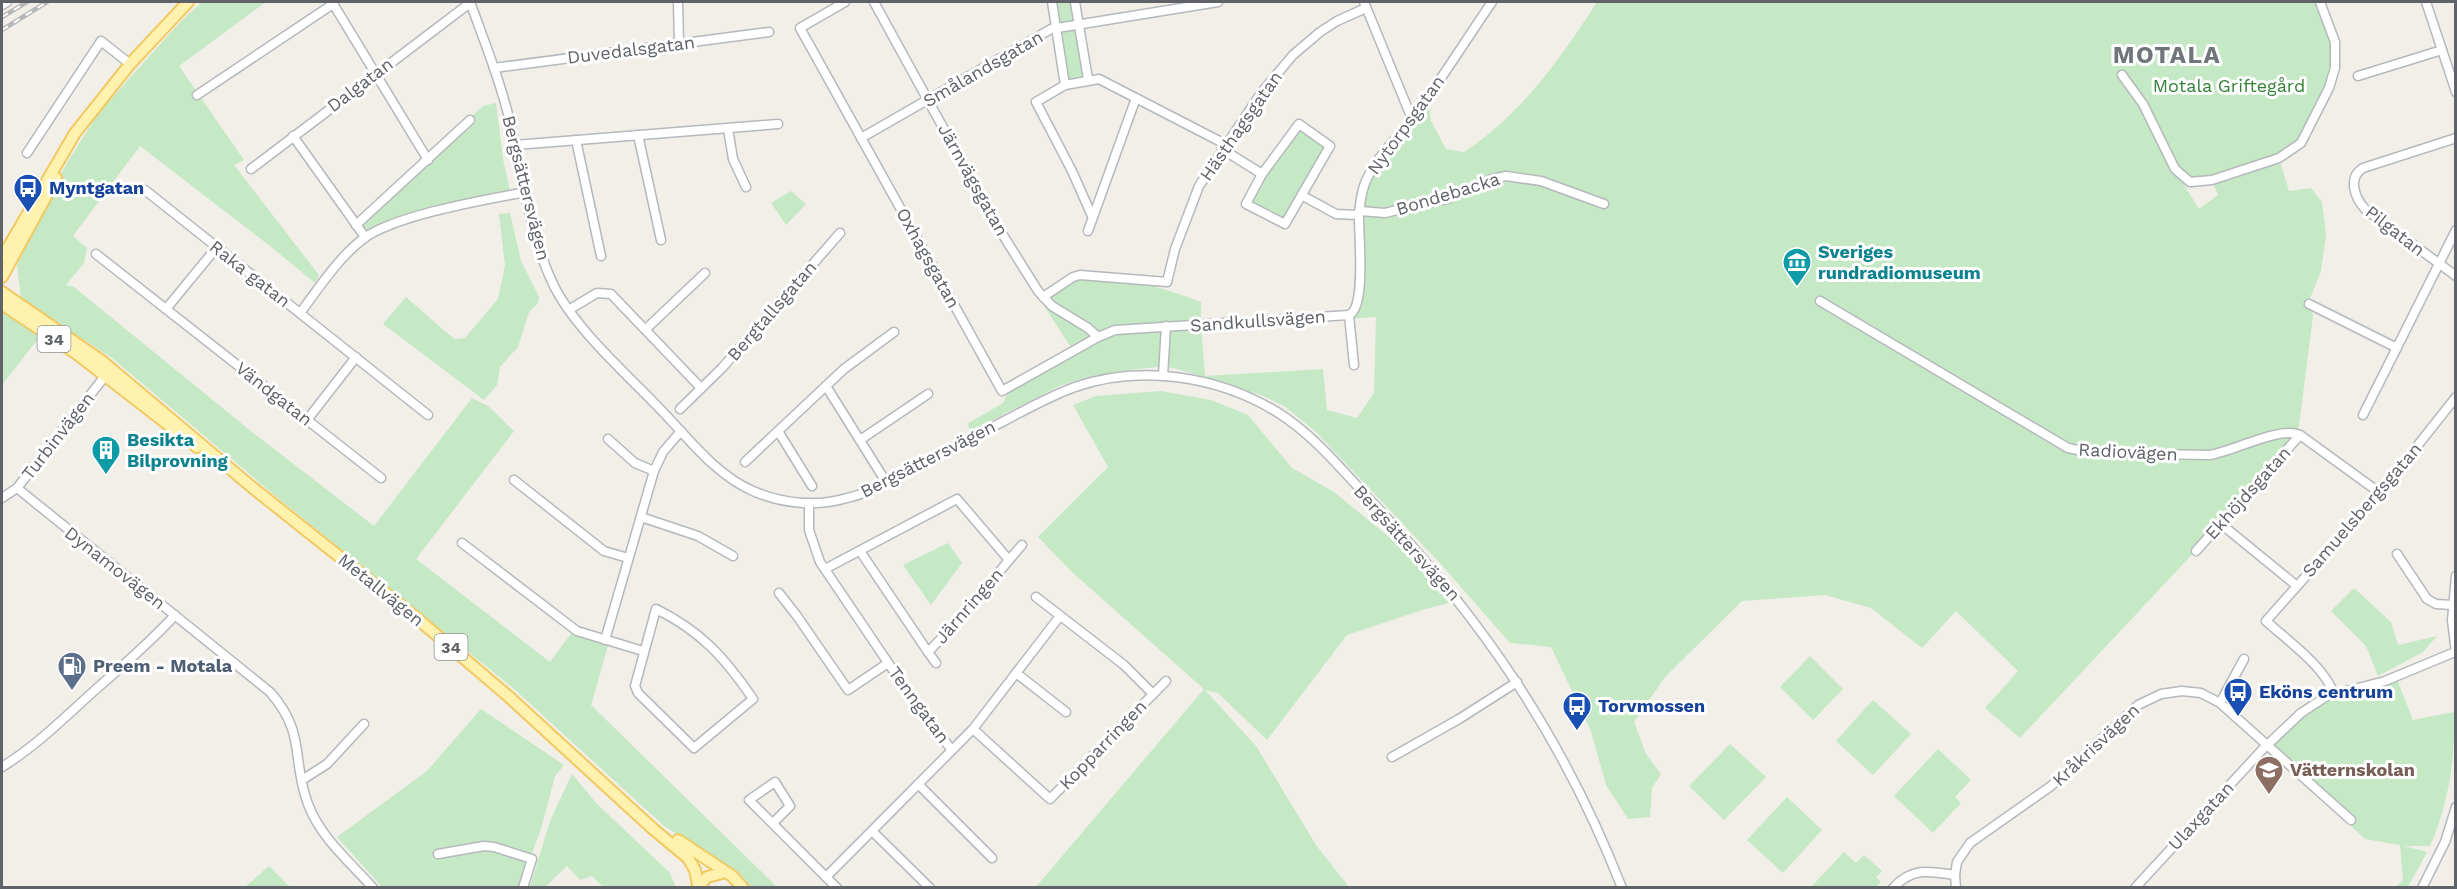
<svg xmlns="http://www.w3.org/2000/svg" width="2457" height="889" viewBox="0 0 2457 889" font-family="'Work Sans',sans-serif">
	<style>
		.green { fill: #c5e8c5; fill-rule: evenodd }
		.lines { fill: none; stroke-linecap: round; stroke-linejoin: round }
		.minor-casing { stroke: #b5b8bc; stroke-width: 11 }
		.major-casing { stroke: #f2c960; stroke-width: 14 }
		.minor { stroke: #fff; stroke-width: 8 }
		.major { stroke: #fff2af; stroke-width: 10 }
		.rail-casing { stroke: #b6b7b8; stroke-width: 4.5 }
		.rail { stroke: #fff; stroke-width: 2; stroke-dasharray: 7; stroke-linecap: butt }
		.labels { text-anchor: middle; stroke-width: 6; stroke-linejoin: round; paint-order: stroke }
		.shield { fill: #fff; stroke: #8f9295; stroke-width: 1.5 }
		.shield-label { font-size: 16px; font-weight: bold; fill: #5f6368 }
		.street-label { font-size: 18px; fill: #5f6368; stroke: #fff }
		.park-label { font-size: 18px; fill: #348238; stroke: #fff }
		.transit-label { font-size: 18px; font-weight: bold; fill: #164399; stroke: #fff; text-anchor: start }
		.culture-label { font-size: 18px; font-weight: bold; fill: #0d838f; stroke: #fff; text-anchor: start }
		.service-label { font-size: 18px; font-weight: bold; fill: #4e5e75; stroke: #fff; text-anchor: start }
		.education-label { font-size: 18px; font-weight: bold; fill: #785e54; stroke: #fff; text-anchor: start }
		.district-label { font-size: 24px; font-weight: bold; letter-spacing: 1.5px; fill: #70757a; stroke: #fff }
	</style>
	<rect width="100%" height="100%" fill="#f1efe8"/>
	<g class="green">
		<polygon points="202,2 266,2 179,66 244,160 234,165 319,275 315,283 270,246 140,146 73,236 87,248 84,263 66,285 74,287 252,432 374,526 472,398 488,406 514,431 416,559 550,662 573,631 609,642 591,705 777,887 748,887 737,875 663,825 513,688 279,499 112,358 21,299 17,265 65,166 99,112 182,20"/>
		<polygon points="1050,2 1073,2 1087,80 1065,85"/>
		<path d="M1597,2H2315L2333,51V73L2301,143L2279,158L2289,191L2311,188L2322,202L2326,235L2321,271L2309,301L2313,316L2298,433L2283,454L2185,562L2020,738L1985,708L2018,671L1956,611L1922,648L1871,608L1825,595L1742,601L1665,677L1634,722L1646,754L1661,774L1652,788L1650,817L1628,819L1606,785L1591,731L1551,647L1510,643L1439,562L1315,431L1284,406L1261,395L1174,368L1156,367L1130,370L1088,377L1061,385L971,431L967,424L1003,403L1011,386L1072,349L1037,295C1048,290 1059,283 1071,279C1103,268 1170,290 1201,302V326L1205,376L1323,369L1327,410L1357,418L1374,393L1376,317L1346,319L1354,308L1367,172L1428,97L1431,121L1446,149L1464,152C1521,115 1561,58 1597,2ZM2179,177L2190,183L2211,179L2218,195L2199,209Z"/>
		<polygon points="496,103 503,159 511,196 402,221 365,237 353,226 483,106"/>
		<polygon points="1299,124 1325,148 1283,223 1247,204"/>
		<polygon points="791,191 806,204 786,225 771,203"/>
		<polygon points="510,213 521,261 539,297 538,303 529,312 518,347 500,367 497,385 484,400 383,324 406,297 447,333 455,339 465,338 498,299 505,265 499,214"/>
		<polygon points="2,311 41,335 2,385"/>
		<polygon points="1161,391 1211,400 1248,415 1292,468 1334,492 1389,537 1453,602 1425,609 1347,635 1267,740 1218,693 1205,690 1256,746 1316,845 1349,887 1036,887 1204,689 1073,573 1038,537 1108,467 1073,405 1096,396"/>
		<polygon points="948,543 962,563 931,605 903,565"/>
		<polygon points="2354,588 2391,622 2398,645 2437,636 2423,652 2378,676 2366,646 2331,611"/>
		<polygon points="1810,656 1843,689 1813,720 1780,687"/>
		<path d="M2396,677L2413,720L2454,712C2455,759 2449,803 2430,846H2404L2427,852L2408,887H2396L2403,880L2400,845L2365,839L2265,746L2287,720L2335,692Z"/>
		<polygon points="1873,700 1911,734 1873,775 1836,741"/>
		<polygon points="481,709 564,765 555,776 541,829 519,887 382,887 337,837 427,771"/>
		<polygon points="1730,744 1766,777 1724,820 1689,786"/>
		<polygon points="1938,749 1971,780 1955,797 1961,803 1933,833 1894,796"/>
		<polygon points="572,774 596,803 669,872 676,887 603,887 592,876 580,880 567,866 545,887 530,887 550,821"/>
		<polygon points="1787,797 1822,830 1783,873 1747,840"/>
		<polygon points="1844,852 1856,863 1864,855 1882,871 1876,877 1881,882 1876,887 1811,887"/>
		<polygon points="269,866 290,887 245,887"/>
	</g>
	<g class="lines">
		<g class="minor-casing">
			<g id="minor">
				<polyline points="332,2 428,160"/>
				<path d="M470,2C485,43 501,83 511,126C523,179 530,237 554,286C576,330 628,375 662,411C690,440 716,475 753,491C783,504 817,507 847,498C870,493 890,480 911,469C942,453 973,437 1004,421C1027,409 1050,396 1075,387C1140,364 1218,376 1277,412C1314,435 1342,470 1372,502C1482,619 1563,737 1622,888"/>
				<polyline points="678,2 679,44"/>
				<polyline points="845,2 800,28 1002,391 1098,337 1115,330 1349,315"/>
				<polyline points="874,2 996,224 1038,291 1052,306 1088,328 1098,337"/>
				<polyline points="1052,2 1065,85"/>
				<polyline points="1075,2 1088,79"/>
				<polyline points="1364,2 1412,119"/>
				<polyline points="2426,2 2456,92"/>
				<polyline points="2,5 7,2"/>
				<polyline points="494,68 769,32"/>
				<polyline points="2122,75 2143,104 2175,169 2190,182 2212,180 2279,158 2301,143 2329,88 2335,68 2335,42 2320,2"/>
				<polyline points="2358,76 2442,50"/>
				<polyline points="197,95 333,4"/>
				<polyline points="728,129 733,159 746,187"/>
				<polyline points="638,135 661,240"/>
				<polyline points="293,136 365,237"/>
				<polyline points="861,138 1051,29 1218,2"/>
				<path d="M2456,138L2363,168C2347,178 2355,198 2365,209L2456,276"/>
				<polyline points="576,140 601,256"/>
				<polyline points="515,145 778,124"/>
				<polyline points="1222,149 1262,174 1246,204 1285,224 1330,146 1299,124 1262,174"/>
				<polyline points="27,153 101,41 130,64"/>
				<polyline points="251,169 470,3"/>
				<polyline points="145,190 428,415"/>
				<polyline points="1303,196 1336,214 1359,215"/>
				<polyline points="1360,211 1385,213 1397,210 1447,199 1492,179 1506,176 1541,181 1604,204"/>
				<polyline points="1092,216 1072,171 1036,102 1065,85 1099,79 1225,144"/>
				<polyline points="356,225 470,120"/>
				<polyline points="1088,231 1136,98"/>
				<polyline points="96,254 381,478"/>
				<polyline points="1043,297 1073,277 1080,275 1167,282 1175,249 1199,186 1261,93 1293,55 1320,32 1337,21 1366,8"/>
				<path d="M1820,301L2068,448L2093,453L2210,455C2234,451 2280,426 2300,435L2380,493"/>
				<polyline points="2309,304 2397,348"/>
				<polyline points="166,309 217,247"/>
				<polyline points="570,309 597,293 611,294 701,388"/>
				<path d="M300,313C319,288 338,258 363,239C395,215 484,200 526,192"/>
				<path d="M1349,315C1367,307 1358,231 1359,213C1360,204 1361,195 1364,186C1373,160 1395,141 1412,119C1440,82 1465,41 1492,2"/>
				<polyline points="1349,315 1354,365"/>
				<polyline points="646,329 705,273"/>
				<polyline points="1163,376 1166,326"/>
				<polyline points="826,386 886,482"/>
				<polyline points="680,409 722,368 840,233"/>
				<polyline points="2363,415 2456,230"/>
				<polyline points="307,420 356,357"/>
				<polyline points="778,431 812,486"/>
				<polyline points="608,439 635,463 654,471"/>
				<polyline points="860,440 928,394"/>
				<polyline points="745,462 844,369 894,332"/>
				<polyline points="514,480 604,551 628,558"/>
				<path d="M17,488L270,692C307,734 291,760 308,804C320,837 350,862 373,888"/>
				<polyline points="2,498 17,488 109,371"/>
				<polyline points="809,503 809,530 820,562 922,713 952,750"/>
				<polyline points="641,517 698,536 733,556"/>
				<polyline points="2221,524 2297,586"/>
				<polyline points="462,543 577,631 643,651"/>
				<polyline points="2196,551 2300,435"/>
				<polyline points="2397,554 2427,599 2436,604 2452,605"/>
				<polyline points="1009,560 1022,545"/>
				<polyline points="825,569 957,499 1009,560 964,615 928,652 860,551"/>
				<polyline points="2456,576 2452,620 2456,653"/>
				<polyline points="779,593 797,616 848,690 888,663"/>
				<polyline points="1036,597 1124,665 1153,694"/>
				<path d="M656,609C701,631 725,658 753,699L694,748L638,693L635,686Z"/>
				<polyline points="605,640 654,471 663,452 681,431"/>
				<polyline points="928,652 936,663"/>
				<polyline points="1016,673 1066,712"/>
				<path d="M2334,694C2324,666 2288,641 2266,621L2380,493L2456,397"/>
				<polyline points="2220,703 2244,659"/>
				<polyline points="973,729 1050,799 1166,681"/>
				<polyline points="1392,757 1459,719 1517,682"/>
				<path d="M2,767C36,746 64,718 94,691C122,666 150,643 175,615"/>
				<polyline points="302,780 327,764 364,724"/>
				<polyline points="918,784 992,858"/>
				<polyline points="773,823 790,806 775,782 749,800 837,888"/>
				<polyline points="872,831 930,888"/>
				<polyline points="438,854 484,846 494,847 532,859 523,888"/>
				<polyline points="826,877 973,729 1060,616"/>
				<path d="M1893,888C1912,867 1930,871 1955,875"/>
				<polyline points="1956,888 1955,875 1957,862 1970,843 2051,786 2138,705 2161,694 2182,691 2201,693 2220,703 2351,820"/>
				<polyline points="2135,888 2262,750 2301,713 2327,696 2385,681 2455,652"/>
				<polyline points="2422,888 2445,842 2456,807"/>
			</g>
		</g>
		<g class="major-casing">
			<g id="major">
				<polyline points="2,258 75,133 130,64 188,2"/>
				<polyline points="2,277 56,178"/>
				<polyline points="2,292 102,361 253,488 419,620 508,696 652,828 688,858 695,870 698,885"/>
				<polyline points="2,304 77,354 197,447"/>
				<polyline points="678,840 732,876 743,888"/>
				<polyline points="697,888 707,877 726,872"/>
			</g>
		</g>
		<use href="#minor" class="minor"/>
		<use href="#major" class="major"/>
		<g class="rail-casing">
			<g id="rail">
				<polyline points="2,17 27,2"/>
				<polyline points="2,30 47,2"/>
			</g>
		</g>
		<use href="#rail" class="rail"/>
	</g>
	<defs>
		<g id="bus-pin" transform="scale(1.5)"><path d="M0 17L-7.5 6A9.5 9.5 0 1 1 7.5 6Z" fill="#1a4fb4" stroke="#fff"/><path d="M-5-6H5V4H4V6H2V4H-2V6H-4V4H-5ZM-3.5-4V0h7V-4ZM-3.5 1.2v1.5H-2V1.2ZM2 1.2v1.5H3.5V1.2Z" fill="#fff"/></g>
		<g id="museum-pin" transform="scale(1.5)"><path d="M0 17L-7.5 6A9.5 9.5 0 1 1 7.5 6Z" fill="#0f9aa8" stroke="#fff"/><path d="M0-6L6-3V-2H-6V-3ZM-5-1h2V3h-2ZM-1-1h2V3h-2ZM3-1h2V3H3ZM-6 4H6V6H-6Z" fill="#fff"/></g>
		<g id="building-pin" transform="scale(1.5)"><path d="M0 17L-7.5 6A9.5 9.5 0 1 1 7.5 6Z" fill="#0f9aa8" stroke="#fff"/><path d="M-4-6H4V6H1V3H-1V6H-4ZM-2.5-4.3h1.7v1.8h-1.7ZM.8-4.3h1.7v1.8H.8ZM-2.5-1h1.7V.8h-1.7ZM.8-1h1.7V.8H.8Z" fill="#fff"/></g>
		<g id="fuel-pin" transform="scale(1.5)"><path d="M0 17L-7.5 6A9.5 9.5 0 1 1 7.5 6Z" fill="#5c6f8a" stroke="#fff"/><path d="M-5.5-6h7V0h2V4h1.3V-2.5L3-4.5l.8-.8L6-3V5H2.5V1h-1V6h-7ZM-4.2-4.7v3.2H.2V-4.7Z" fill="#fff"/></g>
		<g id="school-pin" transform="scale(1.5)"><path d="M0 17L-7.5 6A9.5 9.5 0 1 1 7.5 6Z" fill="#8d6e63" stroke="#fff"/><path d="M0-5L7-2L0 1L-7-2ZM-4 1L0 2.5L4 1V4Q0 6-4 4Z" fill="#fff"/></g>
	</defs>
	<g fill-rule="evenodd">
		<use href="#bus-pin" x="28" y="188"/>
		<use href="#museum-pin" x="1797" y="262"/>
		<use href="#building-pin" x="106" y="450"/>
		<use href="#fuel-pin" x="72" y="666"/>
		<use href="#bus-pin" x="2238" y="692"/>
		<use href="#bus-pin" x="1577" y="706"/>
		<use href="#school-pin" x="2269" y="770"/>
	</g>
	<g class="labels">
		<g class="shield">
			<rect x="37.5" y="326" width="33" height="26" rx="4.5"/>
			<rect x="434.5" y="634" width="33" height="26" rx="4.5"/>
		</g>
		<g class="shield-label">
			<text x="54" y="345">34</text>
			<text x="451" y="653">34</text>
		</g>
		<g class="street-label">
			<text transform="translate(631 50) rotate(-7)" y="6">Duvedalsgatan</text>
			<text transform="translate(983 69) rotate(-30)" y="6">Smålandsgatan</text>
			<text transform="translate(360 85) rotate(-37)" y="6">Dalgatan</text>
			<text transform="translate(1406 125) rotate(-54)" y="6">Nytorpsgatan</text>
			<text transform="translate(1241 126) rotate(-55)" y="6">Hästhagsgatan</text>
			<text transform="translate(973 180) rotate(61)" y="6">Järnvägsgatan</text>
			<text transform="translate(526 188) rotate(76)" y="6">Bergsättersvägen</text>
			<text transform="translate(1448 194) rotate(-17)" y="6">Bondebacka</text>
			<text transform="translate(2395 231) rotate(38)" y="6">Pilgatan</text>
			<text transform="translate(928 258) rotate(61)" y="6">Oxhagsgatan</text>
			<text transform="translate(250 274) rotate(38)" y="6">Raka gatan</text>
			<text transform="translate(772 311) rotate(-49)" y="6">Bergtallsgatan</text>
			<text transform="translate(1258 321) rotate(-4)" y="6">Sandkullsvägen</text>
			<text transform="translate(274 394) rotate(38)" y="6">Vändgatan</text>
			<text transform="translate(58 436) rotate(-52)" y="6">Turbinvägen</text>
			<text transform="translate(2128 452) rotate(3)" y="6">Radiovägen</text>
			<text transform="translate(928 459) rotate(-27)" y="6">Bergsättersvägen</text>
			<text transform="translate(2248 493) rotate(-48)" y="6">Ekhöjdsgatan</text>
			<text transform="translate(2362 510) rotate(-49)" y="6">Samuelsbergsgatan</text>
			<text transform="translate(1407 543) rotate(48)" y="6">Bergsättersvägen</text>
			<text transform="translate(115 568) rotate(38)" y="6">Dynamovägen</text>
			<text transform="translate(381 590) rotate(39)" y="6">Metallvägen</text>
			<text transform="translate(969 606) rotate(-49)" y="6">Järnringen</text>
			<text transform="translate(919 705) rotate(54)" y="6">Tenngatan</text>
			<text transform="translate(1103 745) rotate(-46)" y="6">Kopparringen</text>
			<text transform="translate(2096 745) rotate(-43)" y="6">Kråkrisvägen</text>
			<text transform="translate(2201 816) rotate(-47)" y="6">Ulaxgatan</text>
		</g>
		<g class="park-label">
			<text x="2229" y="92">Motala Griftegård</text>
		</g>
		<g class="transit-label">
			<text x="49" y="194">Myntgatan</text>
			<text x="2259" y="698">Eköns centrum</text>
			<text x="1598" y="712">Torvmossen</text>
		</g>
		<g class="culture-label">
			<text x="1818" y="258">Sveriges<tspan x="1818" dy="21">rundradiomuseum</tspan></text>
			<text x="127" y="446">Besikta<tspan x="127" dy="21">Bilprovning</tspan></text>
		</g>
		<g class="service-label">
			<text x="93" y="672">Preem - Motala</text>
		</g>
		<g class="education-label">
			<text x="2290" y="776">Vätternskolan</text>
		</g>
		<g class="district-label">
			<text x="2167" y="63">MOTALA</text>
		</g>
	</g>
	<rect width="2457" height="889" fill="none" stroke="#5f6368" stroke-width="6"/>
</svg>
